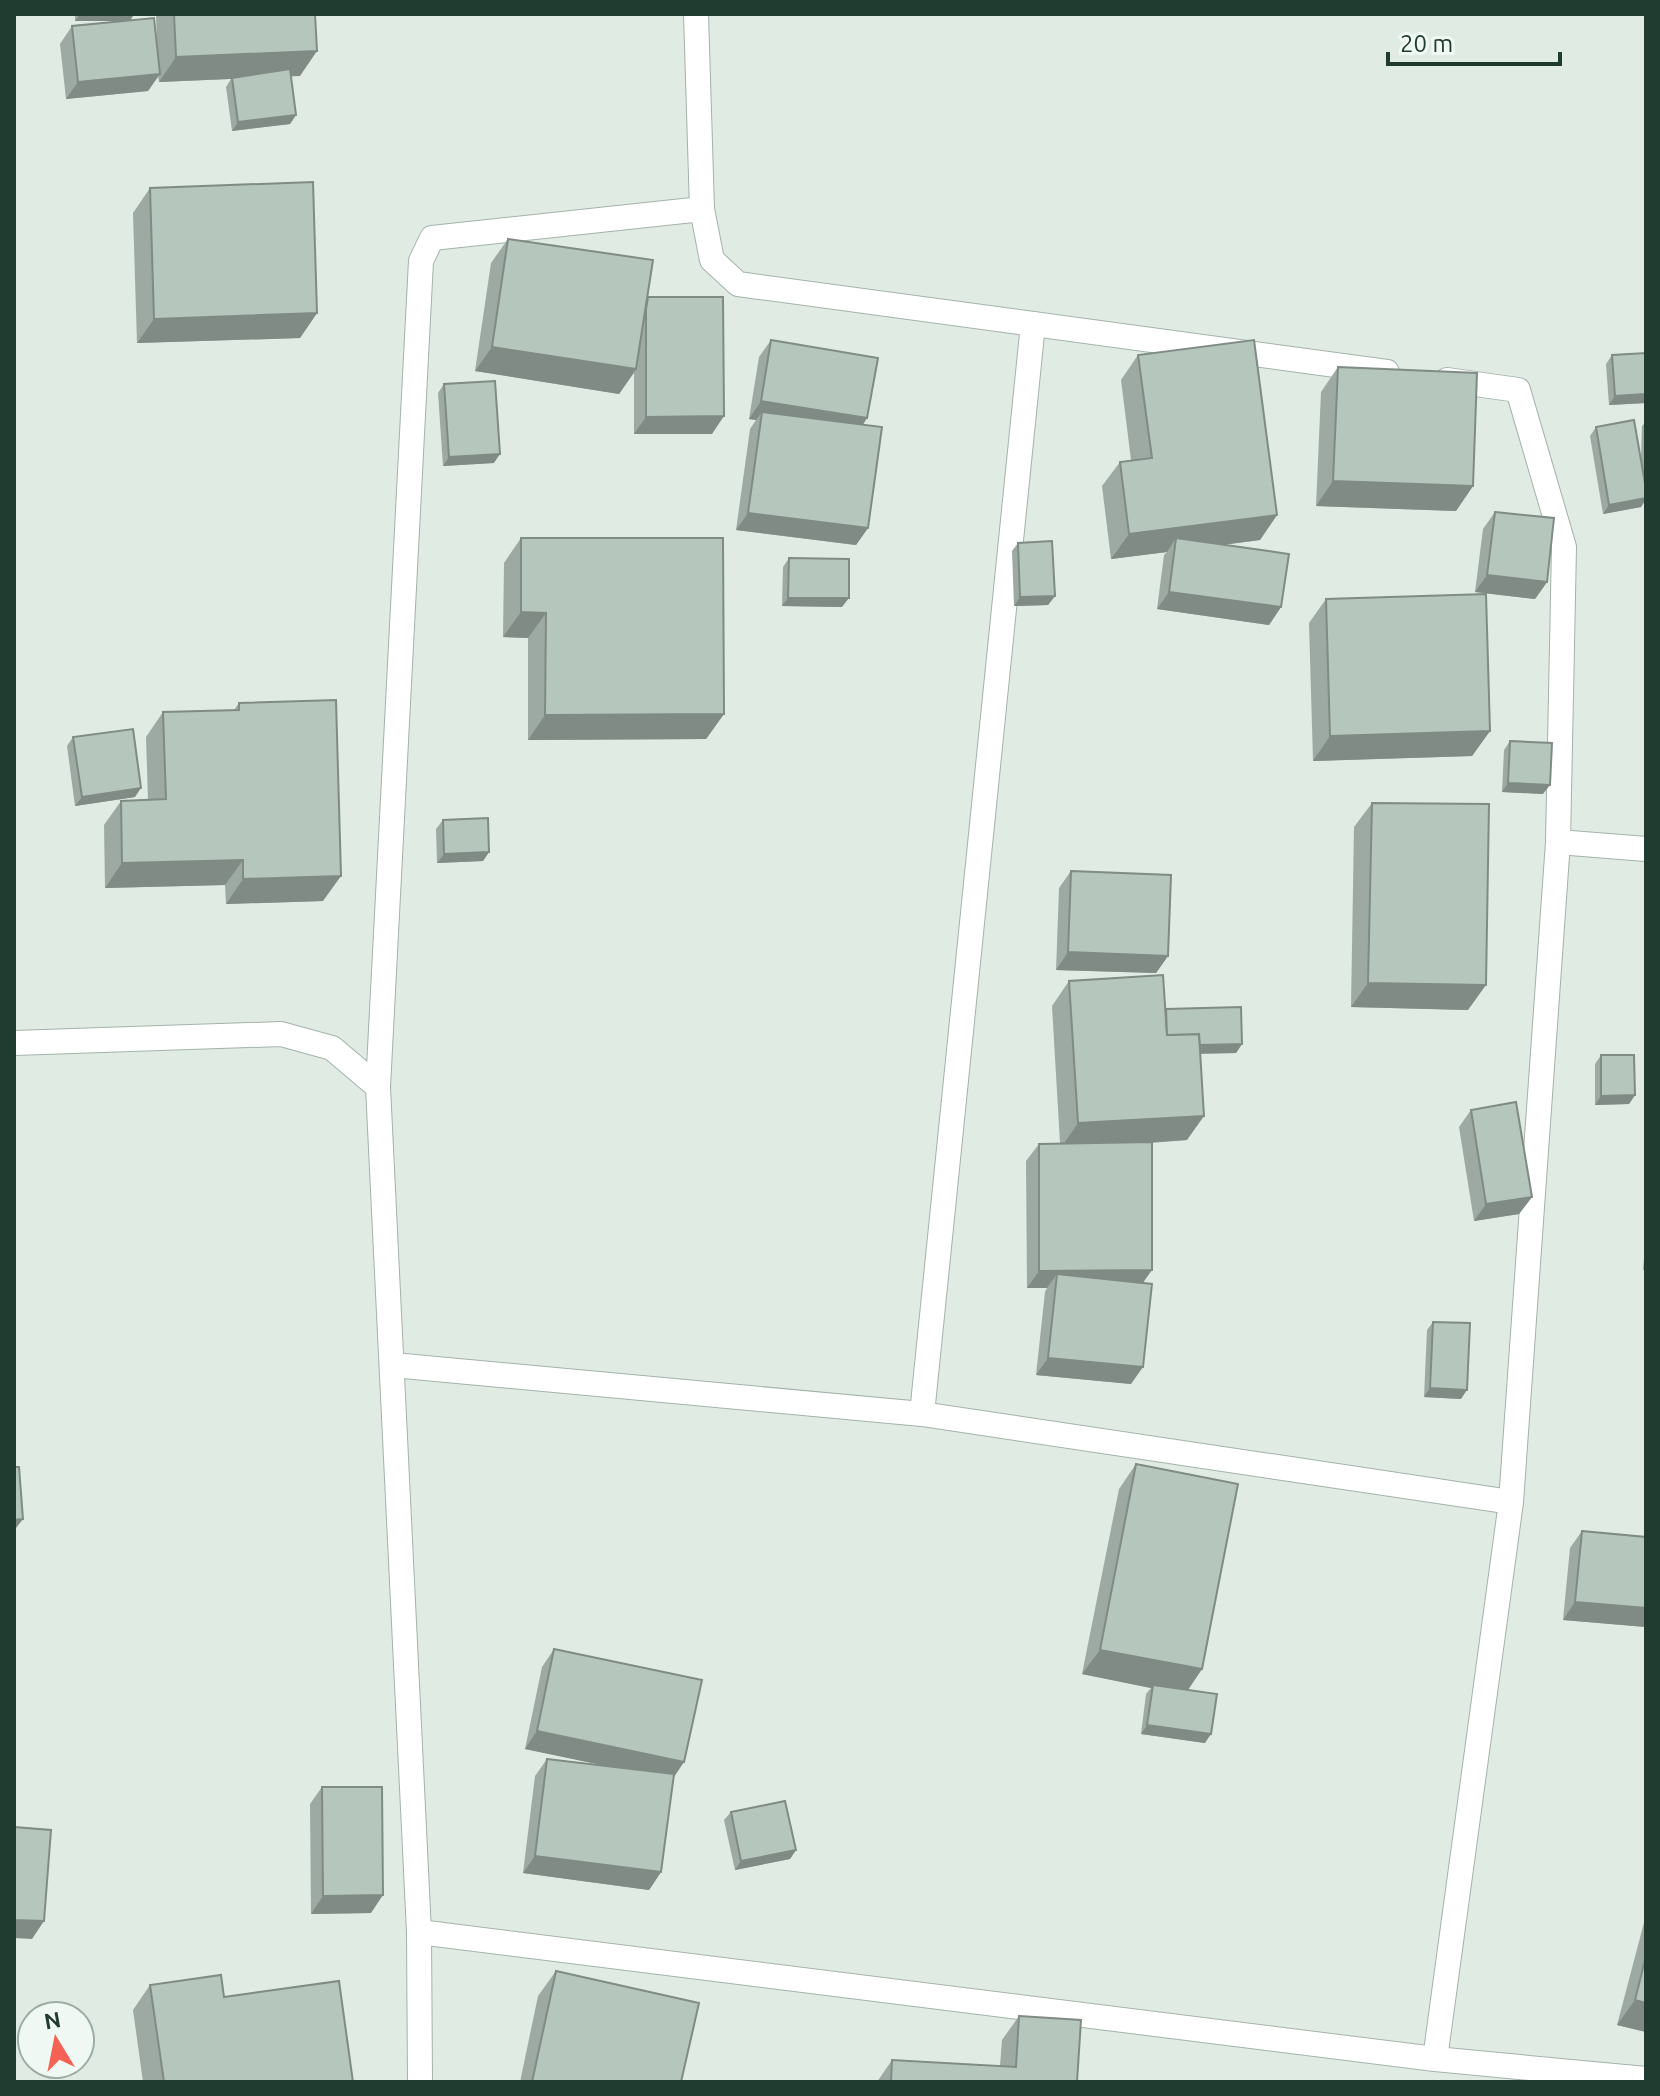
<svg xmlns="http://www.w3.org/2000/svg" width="1660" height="2096" viewBox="0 0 1660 2096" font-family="Ubuntu,sans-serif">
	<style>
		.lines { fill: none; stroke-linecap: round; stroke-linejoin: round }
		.minor-casing { stroke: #a3b3aa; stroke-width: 26 }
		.minor { stroke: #fff; stroke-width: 24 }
		.wall { fill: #9caaa3 }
		.shaded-wall { fill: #7f8b84 }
		.building { fill: #b5c6bd; stroke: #7f8b84; stroke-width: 2 }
	</style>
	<rect width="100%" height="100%" fill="#e0ebe4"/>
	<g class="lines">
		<g class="minor-casing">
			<g id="minor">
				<polyline points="696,14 702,209 712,260 738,284 1387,372"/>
				<polyline points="1558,842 1646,849"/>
				<polyline points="14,1043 281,1034 332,1048 378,1087 419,1932 420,2082"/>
				<polyline points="378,1087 421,261 432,238 702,209"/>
				<polyline points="393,1365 922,1414 1511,1502"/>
				<polyline points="922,1414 1033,324"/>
				<polyline points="419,1932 1435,2059 1646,2079"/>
				<polyline points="1435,2059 1511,1502 1558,842 1564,547 1518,390 1447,380"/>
			</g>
		</g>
		<use href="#minor" class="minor"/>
	</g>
	<g class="wall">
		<polygon points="75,14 134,14 130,20 157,50 156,14 315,14 300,76 291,76 296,115 290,124 232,131 226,87 231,79 159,82 158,76 148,91 66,99 60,44 72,26 126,21 75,21"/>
		<polygon points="150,188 317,313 300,338 137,343 133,213"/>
		<polygon points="508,239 648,297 712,434 634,434 634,373 619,394 475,371 491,263"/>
		<polygon points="771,340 867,418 863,425 868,528 856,545 736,530 750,429 756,420 749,419 759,357"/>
		<polygon points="1646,353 1646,403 1609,405 1606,364 1612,355"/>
		<polygon points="1138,355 1277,515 1260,540 1222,545 1281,607 1269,625 1157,609 1164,555 1167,552 1111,559 1102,486 1120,462 1131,460 1121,380"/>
		<polygon points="1338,367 1473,486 1456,511 1316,506 1321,392"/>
		<polygon points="444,384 494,463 443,466 438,393"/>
		<polygon points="1646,421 1646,500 1641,507 1603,514 1590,436 1596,427 1641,459 1642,426"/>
		<polygon points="1495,512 1547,582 1535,599 1475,592 1483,529"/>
		<polygon points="521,538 724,714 706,739 528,740 528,638 503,637 504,563"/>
		<polygon points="1018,543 1055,596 1048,605 1014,606 1012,551"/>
		<polygon points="789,558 842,607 782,606 783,567"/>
		<polygon points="1326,599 1490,731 1472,756 1313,761 1309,623"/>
		<polygon points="239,703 323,901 226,904 225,885 105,888 104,825 121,801 148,800 146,737 163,712 234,710"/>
		<polygon points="73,737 135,797 75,806 67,746"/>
		<polygon points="1510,741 1543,794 1502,792 1504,750"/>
		<polygon points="1372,803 1468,1010 1351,1007 1354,827"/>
		<polygon points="443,820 489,852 483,861 437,863 436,829"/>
		<polygon points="1071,871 1168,956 1156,973 1056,970 1059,888"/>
		<polygon points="1069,981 1166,1010 1242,1044 1236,1053 1201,1054 1187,1140 1152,1143 1143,1283 1131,1384 1036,1375 1045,1292 1047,1288 1027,1288 1026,1161 1039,1144 1060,1143 1052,1006"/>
		<polygon points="1601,1055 1635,1095 1629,1104 1595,1105 1595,1064"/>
		<polygon points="1471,1110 1532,1197 1519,1214 1474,1221 1459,1127"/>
		<polygon points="1646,1235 1646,1270 1643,1270"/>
		<polygon points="1433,1322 1461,1399 1424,1397 1427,1330"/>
		<polygon points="1136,1464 1202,1669 1188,1690 1205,1743 1141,1734 1146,1694 1151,1688 1082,1674 1119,1489"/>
		<polygon points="1582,1531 1646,1537 1646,1627 1563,1620 1570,1548"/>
		<polygon points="554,1649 673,1778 661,1872 649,1890 523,1873 535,1776 547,1759 604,1765 525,1749 542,1667"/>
		<polygon points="322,1787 371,1913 311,1914 310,1804"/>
		<polygon points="731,1812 796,1850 790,1859 735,1870 724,1820"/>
		<polygon points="1646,1915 1646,2032 1617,2025"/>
		<polygon points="556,1971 681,2082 520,2082 538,1996"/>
		<polygon points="150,1985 353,2082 143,2082 133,2010"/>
		<polygon points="1019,2016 1077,2082 877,2082 892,2060 1000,2066 1002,2040"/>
	</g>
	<g class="shaded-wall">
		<polygon points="80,14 134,14 130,21 75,21"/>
		<polygon points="317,51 300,76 159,82 176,57"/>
		<polygon points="160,74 148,91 66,99 78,82"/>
		<polygon points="296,115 290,124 232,131 238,122"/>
		<polygon points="317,313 300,338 137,343 154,319"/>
		<polygon points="492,347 636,369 619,394 475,371"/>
		<polygon points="1646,394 1646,403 1609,405 1615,396"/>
		<polygon points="761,401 867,418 855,435 762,412 756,420 749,419"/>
		<polygon points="724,416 712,434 634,434 646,417"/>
		<polygon points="500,454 494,463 443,466 449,457"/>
		<polygon points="1333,481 1473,486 1456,511 1316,506"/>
		<polygon points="1646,498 1641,507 1603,514 1609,505"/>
		<polygon points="748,513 868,528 856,545 736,530"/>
		<polygon points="1277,515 1260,540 1175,551 1176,538 1167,552 1111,559 1129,534"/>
		<polygon points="1487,575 1547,582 1535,599 1475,592"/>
		<polygon points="1169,592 1281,607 1269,625 1157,609"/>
		<polygon points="1055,596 1048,605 1014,606 1020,597"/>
		<polygon points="788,598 849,598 842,607 782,606"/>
		<polygon points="521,612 546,613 528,638 503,637"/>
		<polygon points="724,714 706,739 528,740 545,715"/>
		<polygon points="1490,731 1472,756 1313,761 1330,736"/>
		<polygon points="1508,783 1550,785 1543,794 1502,792"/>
		<polygon points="141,788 135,797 75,806 82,797"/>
		<polygon points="489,852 483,861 437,863 444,854"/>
		<polygon points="243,860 225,885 105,888 122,863"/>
		<polygon points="341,876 323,901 226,904 243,879"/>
		<polygon points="1068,952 1168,956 1156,973 1056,970"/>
		<polygon points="1368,983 1486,985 1468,1010 1351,1007"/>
		<polygon points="1242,1044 1236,1053 1160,1054 1166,1046"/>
		<polygon points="1635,1095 1629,1104 1595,1105 1601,1096"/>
		<polygon points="1204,1116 1187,1140 1061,1148 1078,1123"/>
		<polygon points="1532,1197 1519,1214 1474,1221 1486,1204"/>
		<polygon points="1152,1270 1140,1287 1057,1274 1047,1288 1027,1288 1039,1271"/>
		<polygon points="1048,1358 1143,1367 1131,1384 1036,1375"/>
		<polygon points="1430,1388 1467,1390 1461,1399 1424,1397"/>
		<polygon points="23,1519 16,1528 14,1528 14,1520"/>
		<polygon points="1575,1602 1646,1608 1646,1627 1563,1620"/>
		<polygon points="1100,1650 1202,1669 1185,1694 1153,1685 1151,1688 1082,1674"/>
		<polygon points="1147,1725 1211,1734 1205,1743 1141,1734"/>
		<polygon points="537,1731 684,1762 672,1780 525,1749"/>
		<polygon points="796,1850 790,1859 735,1870 741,1861"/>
		<polygon points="535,1856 661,1872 649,1890 523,1873"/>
		<polygon points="383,1895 371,1913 311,1914 323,1896"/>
		<polygon points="14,1920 44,1921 32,1939 14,1938"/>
		<polygon points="1635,2000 1646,2003 1646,2032 1617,2025"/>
	</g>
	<g class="building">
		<polygon points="174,14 315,14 317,51 176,57"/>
		<polygon points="154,18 160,74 78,82 72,26"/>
		<polygon points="290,69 296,115 238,122 232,78"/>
		<polygon points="313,182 317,313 154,319 150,188"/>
		<polygon points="508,239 653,260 636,369 492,347"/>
		<polygon points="648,297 723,297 724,416 646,417 646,309"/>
		<polygon points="771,340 878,358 867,418 761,401"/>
		<polygon points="1254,340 1277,515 1129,534 1120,462 1152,458 1138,355"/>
		<polygon points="1646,353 1646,394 1615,396 1612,355"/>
		<polygon points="1338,367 1477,373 1473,486 1333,481"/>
		<polygon points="495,381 500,454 449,457 444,384"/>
		<polygon points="762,412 882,427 868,528 748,513"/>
		<polygon points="1634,420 1646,489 1646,498 1609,505 1596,427"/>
		<polygon points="1495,512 1554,518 1547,582 1487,575"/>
		<polygon points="521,538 723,538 724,714 545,715 546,613 521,612"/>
		<polygon points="1176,538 1289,554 1281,607 1169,592"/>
		<polygon points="1052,541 1055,596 1020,597 1018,543"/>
		<polygon points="789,558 849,559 849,598 788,598"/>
		<polygon points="1486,594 1490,731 1330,736 1326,599"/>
		<polygon points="336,700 341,876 243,879 243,860 122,863 121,801 166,799 163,712 239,710 239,703"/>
		<polygon points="133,729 141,788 82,797 73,737"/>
		<polygon points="1510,741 1552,743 1550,785 1508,783"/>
		<polygon points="1372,803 1489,804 1486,985 1368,983"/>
		<polygon points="488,818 489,852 444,854 443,820"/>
		<polygon points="1071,871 1171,875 1168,956 1068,952"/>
		<polygon points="1163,975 1167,1035 1199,1034 1204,1116 1078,1123 1069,981"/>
		<polygon points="1241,1007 1242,1044 1200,1045 1199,1034 1167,1035 1166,1009"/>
		<polygon points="1601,1055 1634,1055 1635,1095 1601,1096"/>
		<polygon points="1516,1102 1532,1197 1486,1204 1471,1110"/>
		<polygon points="1152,1142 1152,1270 1039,1271 1039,1144"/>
		<polygon points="1057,1274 1152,1284 1143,1367 1048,1358"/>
		<polygon points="1433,1322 1470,1323 1467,1390 1430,1388"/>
		<polygon points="1136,1464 1238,1484 1202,1669 1100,1650"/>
		<polygon points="14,1467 19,1467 23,1519 14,1520"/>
		<polygon points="1582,1531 1646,1537 1646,1608 1575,1602"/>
		<polygon points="554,1649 702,1680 684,1762 537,1731"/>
		<polygon points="1153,1685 1217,1694 1211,1734 1147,1725"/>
		<polygon points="547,1759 674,1774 661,1872 535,1856"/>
		<polygon points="322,1787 382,1787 383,1895 323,1896"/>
		<polygon points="785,1801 796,1850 741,1861 731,1812"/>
		<polygon points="14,1827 51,1830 44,1921 14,1920"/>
		<polygon points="1646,1956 1646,2003 1635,2000"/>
		<polygon points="556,1971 699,2003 681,2082 532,2082"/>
		<polygon points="221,1975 224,1997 339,1981 353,2082 164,2082 150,1985"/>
		<polygon points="1019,2016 1081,2020 1077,2082 891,2082 892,2060 1016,2067"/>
	</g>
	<rect width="1660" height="2096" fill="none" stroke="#203c30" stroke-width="32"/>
	<g transform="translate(56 2040) rotate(350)"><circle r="38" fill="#f0f8f3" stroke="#9dada5" stroke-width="2"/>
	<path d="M0-6L14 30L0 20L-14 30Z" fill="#f46155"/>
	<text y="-12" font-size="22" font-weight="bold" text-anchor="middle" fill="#203c30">N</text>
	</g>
	<path d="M1388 52v12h172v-12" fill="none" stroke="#203c30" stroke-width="4"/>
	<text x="1400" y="52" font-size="24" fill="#203c30" stroke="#f0f8f3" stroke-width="6" paint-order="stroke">20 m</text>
</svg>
